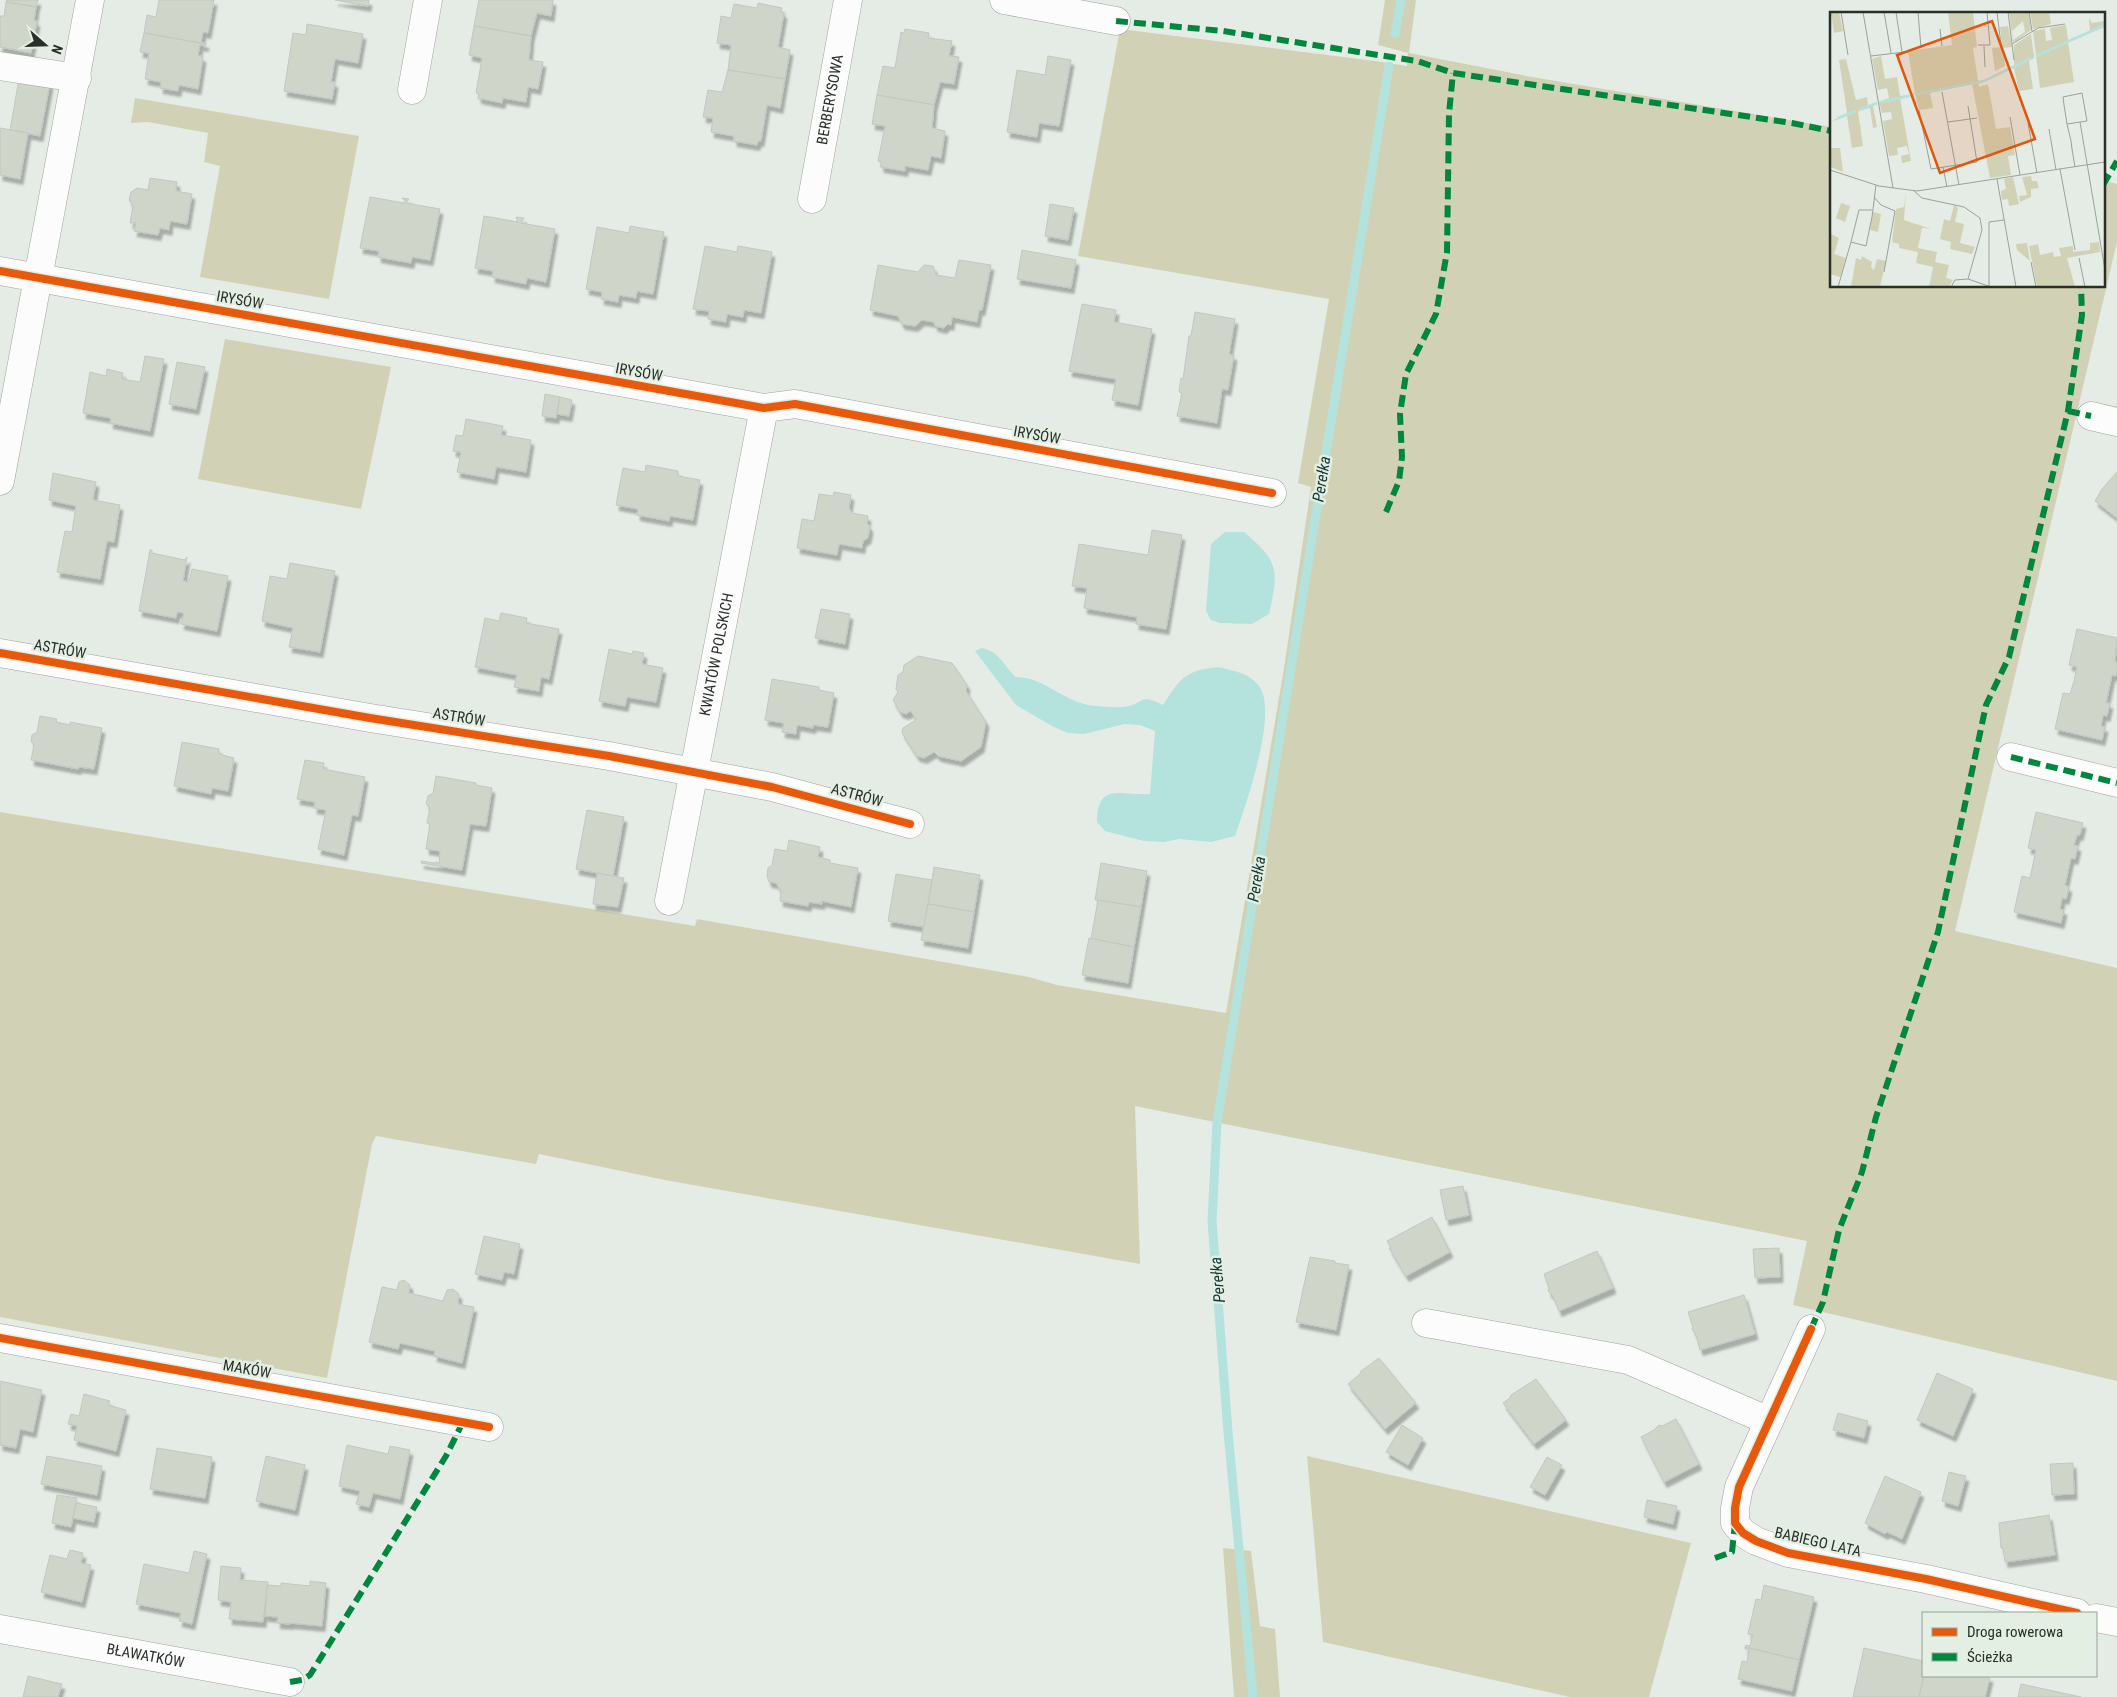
<svg xmlns="http://www.w3.org/2000/svg" width="2117" height="1697" viewBox="0 0 2117 1697" font-family="'Roboto Condensed',sans-serif">
	<style>
		.green { fill: #d1d2b5 }
		.water { fill: #b4e2dc }
		.lines { fill: none; stroke-linecap: round; stroke-linejoin: round }
		.stream { stroke: #b4e2dc; stroke-width: 9 }
		.building { fill: #cfd5c9; stroke: #c2c7c1; filter: url(#shadow) }
		.minor-casing { stroke: #9ea29e; stroke-width: 29 }
		.minor { stroke: #fbfcfb; stroke-width: 28 }
		.quiet { stroke: #00873e; stroke-width: 6; stroke-dasharray: 12 6; stroke-linecap: butt }
		.cycleway-casing { stroke: #e2efe2; stroke-width: 11 }
		.cycleway { stroke: #e8590c; stroke-width: 8 }
		.labels { text-anchor: middle; stroke-width: 5; stroke-linejoin: round; paint-order: stroke }
		.street-label { font-size: 15px; fill: #292e29; stroke: #e2efe2 }
		.water-label { font-size: 16px; font-style: italic; fill: #153432; stroke: #e2efe2 }
		.inset-river { fill: none; stroke: #b4e2dc; stroke-width: 2.5 }
		.inset-road { fill: none; stroke: #9aa09a; stroke-width: 1 }
		.view { fill: #de570d; fill-opacity: 0.15; stroke: #de570d; stroke-width: 2.5 }
		.inset-edge { fill: none; stroke: #292e29; stroke-width: 2.5 }
	</style>
	<defs>
		<filter id="shadow"><feDropShadow dx="3" dy="5.5" stdDeviation="1" flood-color="#0004"/></filter>
	</defs>
	<rect width="100%" height="100%" fill="#e5ece5"/>
	<g class="green">
		<polygon points="1385,0 1416,0 1409,53 1532,77 1831,127 1831,286 2103,286 2103,180 2117,184 2117,242 1955,931 2117,968 2117,1381 1793,1305 1807,1241 1135,1106 1140,1264 665,1180 539,1154 536,1164 376,1136 372,1144 327,1378 0,1317 0,812 695,926 697,919 1029,977 1057,985 1226,1013 1284,668 1311,487 1298,483 1329,299 1078,256 1120,29 1375,61 1407,66 1408,53 1378,45"/>
		<polygon points="135,98 359,136 329,299 200,277 220,166 204,162 208,133 148,122 131,123"/>
		<polygon points="225,339 391,367 361,509 198,479"/>
		<polygon points="1307,1456 1691,1543 1649,1697 1570,1697 1323,1642"/>
		<polygon points="1223,1548 1251,1551 1260,1626 1275,1629 1280,1697 1234,1697"/>
	</g>
	<g class="water">
		<path d="M1225,532H1244C1279,562 1279,569 1269,614L1252,624L1220,623L1211,620L1206,611L1211,544Z"/>
		<path d="M982,648C1000,652 1003,665 1016,677C1043,677 1062,700 1088,705C1099,706 1112,708 1123,707C1145,705 1137,692 1163,705C1176,686 1181,674 1204,669C1211,668 1216,666 1223,668C1237,672 1249,673 1259,686C1279,712 1245,807 1235,836L1211,842L1179,839L1164,842L1144,841L1105,831L1097,822C1097,781 1122,796 1150,794L1155,731L1140,725L1125,724L1084,734L1068,733L1052,726L1016,705L975,651Z"/>
	</g>
	<g class="lines">
		<g class="stream">
			<polyline points="1395,34 1401,0"/>
			<polyline points="1253,1697 1228,1432 1212,1221 1217,1122 1389,66"/>
		</g>
	</g>
	<g class="building">
		<polygon points="7,0 38,0 36,7 6,2"/>
		<polygon points="159,0 214,0 208,33 203,32 201,42 206,43 206,44 144,33 147,15 156,17"/>
		<polygon points="335,0 369,0 368,6"/>
		<polygon points="479,0 553,0 551,16 537,13 531,36 474,26"/>
		<polygon points="6,2 36,7 34,21 37,21 31,53 0,47 0,16 4,16"/>
		<polygon points="758,3 782,8 781,12 784,13 778,47 790,50 785,79 728,70 731,45 717,43 721,16 731,18 734,4 757,8"/>
		<polygon points="307,24 363,34 358,63 335,59 331,82 335,82 332,99 284,91 293,33 306,35"/>
		<polygon points="474,26 531,36 529,60 543,62 538,89 528,87 526,102 503,98 502,103 478,98 479,94 476,93 482,58 469,55"/>
		<polygon points="905,29 929,33 928,38 952,41 949,56 959,57 954,84 940,82 934,105 877,95 883,66 895,68 901,32 904,33"/>
		<polygon points="144,33 206,44 205,46 200,45 198,55 203,57 198,89 179,85 178,91 160,88 161,82 145,79 149,53 140,52"/>
		<polygon points="1048,56 1071,60 1059,126 1039,123 1037,137 1007,132 1017,70 1045,75"/>
		<polygon points="728,70 785,79 780,108 767,105 761,141 758,141 757,145 734,141 734,136 711,132 713,118 703,117 708,90 722,92"/>
		<polygon points="19,79 50,83 40,136 10,130"/>
		<polygon points="877,95 934,105 932,128 945,131 941,158 931,156 928,170 905,166 905,171 881,167 881,162 878,161 885,126 872,124"/>
		<polygon points="0,128 28,133 20,179 0,175"/>
		<polygon points="150,178 177,182 176,191 192,194 187,224 170,221 169,230 160,228 158,235 134,231 136,223 130,223 133,206 129,200 131,192 137,188 148,190"/>
		<polygon points="370,197 404,203 405,200 402,198 409,199 406,203 440,209 430,260 412,257 411,263 378,257 379,251 360,248"/>
		<polygon points="1050,204 1074,208 1068,240 1045,236"/>
		<polygon points="484,216 518,222 516,217 524,218 521,223 555,229 546,282 527,278 526,284 492,277 493,271 475,268"/>
		<polygon points="630,226 664,232 653,294 637,291 636,298 619,295 618,302 601,299 602,292 586,289 597,227 629,233"/>
		<polygon points="705,246 737,252 738,246 772,252 761,313 744,310 743,317 727,314 726,322 708,319 709,311 693,309"/>
		<polygon points="1022,250 1076,260 1071,288 1017,279"/>
		<polygon points="959,260 991,265 982,310 979,310 977,322 952,317 951,325 948,324 944,328 935,326 934,322 922,320 915,326 902,324 898,316 870,310 878,265 918,272 924,265 933,266 936,275 955,278"/>
		<polygon points="1082,304 1116,310 1114,322 1152,329 1138,405 1112,400 1116,379 1069,371"/>
		<polygon points="1195,312 1235,319 1229,354 1234,355 1231,372 1228,390 1222,389 1217,423 1177,416 1182,393 1179,392 1181,378 1183,379 1189,336 1191,336"/>
		<polygon points="145,356 164,359 150,431 110,423 111,418 83,413 90,372 106,376 107,369 123,373 122,379 140,382"/>
		<polygon points="177,362 205,367 196,409 169,404"/>
		<polygon points="545,394 560,397 556,418 542,416"/>
		<polygon points="560,397 572,400 569,416 557,414"/>
		<polygon points="466,419 503,426 501,435 531,440 526,472 496,467 494,479 457,472 461,452 453,451 456,435 463,436"/>
		<polygon points="646,465 678,471 678,476 700,480 693,520 670,516 669,521 637,515 638,509 616,505 623,468 645,472"/>
		<polygon points="2117,472 2117,518 2095,501 2102,489"/>
		<polygon points="53,473 96,482 93,500 120,505 114,542 107,541 100,579 57,572 65,531 72,532 76,506 49,500"/>
		<polygon points="834,492 851,495 849,508 852,513 868,516 867,523 870,527 868,538 863,541 862,548 839,544 837,555 797,548 802,519 814,521 819,494 833,496"/>
		<polygon points="1152,530 1182,535 1166,629 1136,624 1137,617 1084,608 1087,588 1072,586 1079,544 1148,555"/>
		<polygon points="150,550 152,550 152,553 185,560 187,557 183,581 189,582 192,569 228,576 217,631 181,624 184,613 177,612 176,618 139,611"/>
		<polygon points="290,563 335,571 320,652 289,647 293,628 262,621 270,576 287,579"/>
		<polygon points="821,609 850,614 845,644 815,638"/>
		<polygon points="501,613 527,618 526,623 559,629 549,679 541,677 539,691 514,687 517,675 475,667 485,618 499,621"/>
		<polygon points="2077,629 2117,638 2115,662 2117,662 2117,673 2116,676 2112,675 2106,703 2110,703 2107,716 2103,715 2101,726 2105,727 2102,740 2055,729 2063,693 2070,694 2074,681 2077,667 2069,665"/>
		<polygon points="609,649 632,654 633,651 644,653 642,664 663,668 656,702 627,697 625,706 599,701"/>
		<polygon points="918,656 952,663 967,685 966,691 986,722 981,747 961,761 938,756 934,752 924,758 917,756 902,733 903,728 916,720 911,711 906,714 900,712 893,700 898,692 896,689 898,675 903,672 904,665"/>
		<polygon points="772,679 819,687 819,690 834,693 828,727 813,725 813,728 797,725 796,734 782,732 784,723 765,720"/>
		<polygon points="40,716 57,719 56,722 70,725 70,722 102,728 94,769 79,767 78,769 31,760 34,745 31,741 32,735 37,732"/>
		<polygon points="182,742 219,749 219,754 234,758 228,791 212,788 211,794 174,786"/>
		<polygon points="305,760 324,763 323,769 365,777 358,816 352,815 344,855 318,849 326,810 314,808 315,802 297,799"/>
		<polygon points="436,776 476,783 476,785 492,788 486,826 470,824 462,870 421,863 421,861 434,863 437,862 439,864 440,851 426,849 430,824 427,823 430,808 426,804 428,796 433,793"/>
		<polygon points="587,810 624,817 613,876 576,869"/>
		<polygon points="2036,812 2083,823 2080,835 2077,835 2074,845 2078,846 2075,859 2071,858 2065,885 2069,887 2066,899 2062,898 2060,909 2064,910 2061,923 2014,912 2022,876 2030,878 2036,850 2028,848"/>
		<polygon points="789,840 820,847 818,857 830,860 830,863 858,868 851,907 822,901 822,904 809,902 808,906 780,901 781,891 776,883 769,882 767,876 768,868 772,865 775,849 787,851"/>
		<polygon points="1101,863 1147,871 1141,907 1095,900"/>
		<polygon points="934,867 980,875 974,912 928,904"/>
		<polygon points="597,873 624,878 618,907 593,904"/>
		<polygon points="896,874 932,880 924,927 888,921"/>
		<polygon points="1098,900 1141,907 1134,947 1091,939"/>
		<polygon points="928,904 974,912 968,948 921,940"/>
		<polygon points="1089,938 1134,947 1128,983 1082,975"/>
		<polygon points="1463,1186 1469,1215 1446,1220 1440,1190"/>
		<polygon points="1432,1217 1450,1252 1406,1276 1389,1248 1391,1248 1387,1241"/>
		<polygon points="484,1236 520,1244 514,1274 504,1272 502,1280 475,1274"/>
		<polygon points="1779,1248 1780,1277 1755,1278 1753,1249"/>
		<polygon points="1597,1251 1613,1288 1559,1311 1553,1296 1548,1291 1549,1288 1544,1274"/>
		<polygon points="1310,1257 1335,1261 1335,1263 1349,1265 1336,1330 1296,1322"/>
		<polygon points="404,1280 410,1285 409,1293 443,1301 447,1290 453,1289 459,1294 458,1304 474,1307 462,1363 434,1356 435,1351 400,1343 398,1349 369,1342 382,1287 397,1290 399,1282"/>
		<polygon points="1744,1295 1755,1334 1700,1350 1696,1335 1692,1329 1693,1327 1688,1312"/>
		<polygon points="1379,1358 1416,1403 1385,1429 1348,1384 1360,1374 1361,1371"/>
		<polygon points="1937,1373 1973,1389 1953,1436 1917,1420"/>
		<polygon points="1536,1379 1566,1420 1534,1444 1503,1403 1510,1398 1511,1395"/>
		<polygon points="0,1381 42,1390 33,1432 20,1429 16,1448 0,1445"/>
		<polygon points="84,1394 110,1401 108,1405 126,1410 116,1451 74,1440 77,1426 68,1424 71,1414 79,1416"/>
		<polygon points="1838,1413 1868,1421 1864,1438 1833,1430"/>
		<polygon points="1676,1419 1699,1464 1664,1482 1641,1437 1654,1430 1659,1425 1662,1426"/>
		<polygon points="1402,1425 1423,1438 1408,1465 1386,1452"/>
		<polygon points="347,1445 388,1454 390,1446 410,1450 400,1499 373,1493 369,1507 356,1504 360,1491 339,1486"/>
		<polygon points="157,1448 212,1457 205,1498 150,1489"/>
		<polygon points="47,1456 102,1466 97,1495 41,1484"/>
		<polygon points="266,1456 305,1465 295,1510 256,1501"/>
		<polygon points="1547,1457 1562,1465 1545,1495 1530,1487"/>
		<polygon points="2073,1463 2074,1494 2052,1495 2050,1464"/>
		<polygon points="1949,1472 1966,1476 1958,1506 1942,1501"/>
		<polygon points="1885,1476 1921,1492 1902,1539 1887,1532 1885,1534 1865,1523"/>
		<polygon points="57,1495 77,1498 71,1527 52,1523"/>
		<polygon points="1647,1500 1677,1506 1673,1524 1644,1517"/>
		<polygon points="76,1503 97,1507 94,1522 73,1518"/>
		<polygon points="2049,1515 2055,1555 2005,1562 2003,1548 2001,1548 1999,1523"/>
		<polygon points="70,1550 83,1553 81,1563 91,1565 82,1602 41,1592 50,1555 67,1559"/>
		<polygon points="194,1551 207,1554 192,1624 179,1621 181,1613 136,1604 144,1564 189,1573"/>
		<polygon points="221,1566 241,1568 240,1580 268,1582 263,1622 229,1619 231,1602 218,1600"/>
		<polygon points="310,1581 326,1583 322,1626 290,1623 290,1624 277,1623 278,1617 265,1616 267,1585 281,1586 281,1583 310,1586"/>
		<polygon points="1764,1585 1814,1597 1799,1660 1745,1647 1746,1645 1750,1646 1753,1635 1748,1634 1756,1599 1761,1600"/>
		<polygon points="1745,1647 1799,1660 1792,1691 1738,1679 1742,1661 1747,1662 1749,1650 1745,1649"/>
		<polygon points="1864,1648 1923,1661 1924,1676 1919,1697 1853,1697"/>
		<polygon points="28,1676 62,1684 58,1697 23,1697"/>
		<polygon points="1924,1676 1986,1676 1990,1677 1985,1697 1919,1697"/>
		<polygon points="2021,1684 2081,1697 2018,1697"/>
	</g>
	<g class="lines">
		<g class="minor-casing">
			<g id="minor">
				<polyline points="1004,0 1116,21"/>
				<polyline points="0,66 77,78"/>
				<polyline points="412,90 428,0"/>
				<path id="s1" d="M812,199L848,0"/>
				<polyline points="0,271 764,408 795,404 1272,493"/>
				<polyline points="2091,416 2117,422"/>
				<polyline points="0,481 90,0"/>
				<polyline points="0,653 370,718 609,756 772,787 910,824"/>
				<polyline points="2011,757 2117,783"/>
				<path id="s2" d="M669,901L764,408"/>
				<polyline points="1426,1323 1628,1360 1769,1421"/>
				<polyline points="1811,1329 1739,1487 1735,1508 1735,1523 1743,1533 1756,1541 1788,1553 1926,1579 2077,1613"/>
				<polyline points="0,1338 489,1427"/>
				<polyline points="2096,1618 2117,1622"/>
				<path id="s3" d="M0,1629L290,1682"/>
			</g>
		</g>
		<use href="#minor" class="minor"/>
		<g class="quiet">
			<polyline points="1116,21 1223,31 1417,61 1453,73 1792,123 1831,131"/>
			<polyline points="2103,185 2117,161"/>
			<polyline points="2068,411 2091,416"/>
			<polyline points="1386,512 1399,481 1402,457 1400,414 1406,374 1436,314 1447,252 1449,114 1453,73"/>
			<polyline points="2011,757 2117,783"/>
			<polyline points="1811,1329 1823,1302 1839,1230 1862,1172 1876,1117 1938,932 1986,705 2009,657 2068,411 2082,315 2081,286"/>
			<polyline points="1715,1558 1732,1552 1735,1523"/>
			<polyline points="290,1682 302,1680 310,1675 446,1456 463,1422"/>
		</g>
		<g class="cycleway-casing">
			<g id="cycleway">
				<polyline points="0,271 764,408 795,404 1272,493"/>
				<polyline points="0,653 370,718 609,756 772,787 910,824"/>
				<polyline points="1811,1329 1739,1487 1735,1508 1735,1523 1743,1533 1756,1541 1788,1553 1926,1579 2077,1613"/>
				<polyline points="0,1338 489,1427"/>
			</g>
		</g>
		<use href="#cycleway" class="cycleway"/>
	</g>
	<g class="labels">
		<g class="street-label">
			<text dy="5" stroke="none"><textPath href="#s1" startOffset="101">BERBERYSOWA</textPath></text>
			<text transform="translate(240 300) rotate(10)" y="5">IRYSÓW</text>
			<text transform="translate(639 372) rotate(10)" y="5">IRYSÓW</text>
			<text transform="translate(1037 435) rotate(10)" y="5">IRYSÓW</text>
			<text transform="translate(60 649) rotate(10)" y="5">ASTRÓW</text>
			<text dy="5" stroke="none"><textPath href="#s2" startOffset="251">KWIATÓW POLSKICH</textPath></text>
			<text transform="translate(459 717) rotate(9)" y="5">ASTRÓW</text>
			<text transform="translate(857 795) rotate(15)" y="5">ASTRÓW</text>
			<text transform="translate(247 1369) rotate(10)" y="5">MAKÓW</text>
			<text transform="translate(1818 1542) rotate(13)" y="5">BABIEGO LATA</text>
			<text dy="5" stroke="none"><textPath href="#s3" startOffset="148">BŁAWATKÓW</textPath></text>
		</g>
		<g class="water-label">
			<text transform="translate(1321 479) rotate(-81)" y="6">Perełka</text>
			<text transform="translate(1256 879) rotate(-81)" y="6">Perełka</text>
			<text transform="translate(1217 1280) rotate(-95)" y="6">Perełka</text>
		</g>
	</g>
	<g transform="translate(1830 12)">
		<rect width="275" height="275" fill="#e5ece5"/>
		<path d="M1,0H9L13,19L4,21ZM118,0H143L147,35L143,36L149,75L158,72L166,117L180,115L185,143L178,144L181,163L160,166L142,72L100,81L103,96L89,98L85,81L70,86L81,149L72,151L71,144L79,142L77,134L67,136L68,143L59,144L53,109L62,107L61,100L52,101L49,90L59,86L57,76L48,78L42,47L51,44L55,67L67,65L70,84L85,82L78,39L122,33ZM179,0L199,1L201,18L186,29L183,30ZM193,9L195,20L183,28L182,19ZM200,0H219L221,12L203,17ZM259,6L262,11L274,9L275,15L238,30L244,70L210,76L203,19L215,17L216,29L222,28L220,16L236,13L238,28L260,19ZM178,14L182,35L173,36L175,54L165,59L162,36L172,35L170,15ZM201,22L204,44L199,49L203,77L189,79L184,56L171,60L184,53V33ZM16,47L26,88L37,85L38,94L48,92L43,94L47,115L43,116L40,96L28,99L33,134L22,136L17,104L0,110L17,101L9,48ZM0,136H10L13,160L1,155ZM201,164L202,169H207L209,176L201,177V185L190,190L189,184L197,183L192,165ZM183,165L189,192L179,194L178,187L172,188L171,179L176,177L174,167ZM76,180L74,208L101,217L92,216L88,236L107,240L105,250L119,253L116,266L123,268L119,275H99L103,255L86,251L88,240L69,236V232L62,230L66,197L74,195ZM11,191L20,194L15,210L6,206ZM124,193L128,196L125,210L134,212L130,231L145,235L142,242L120,237L121,230L110,227L114,207L120,209ZM43,200L51,202L48,220L40,218ZM1,222L9,226L4,242L16,246L10,265L0,262ZM269,230L270,240L237,246L245,275H207L199,234L208,232L210,243L223,240L224,245L231,244L229,236L243,234V240L260,238V231ZM197,231L200,249L187,238L186,232ZM32,244L42,250L41,255L44,258L47,247L56,249L50,275H21L26,246L31,248Z" fill="#d1d2b5" fill-rule="evenodd"/>
		<path class="inset-river" d="M206,44L275,13M86,82L154,69L204,45M51,90L84,83M29,98L47,91M8,106L26,99"/>
		<path class="inset-road" d="M11,0L18,43M33,0L63,176M54,0L61,41M66,0L72,40M88,0L91,36M167,0L171,33M178,0L184,48M199,0L202,19M110,17L112,34M182,32L208,16L235,12M148,33H160L157,0M154,34L155,55M41,44L75,40M112,80L129,173M89,98L101,157L147,150L138,94M180,105L190,163M118,110L147,106M250,110L275,258M198,111L207,161M237,112L257,109L252,81L233,85L234,93L237,112L241,129L242,137L245,155M219,117L226,158M113,155L117,175M230,157L245,238M0,158L49,174L87,179L275,150M167,167L186,275M84,179L92,186L134,195L150,206L152,218L138,267M44,185L51,193L65,199L54,260M42,198H29L21,230L36,234L42,205L46,173M249,246L255,275M201,250L206,275M159,274V210L174,208M8,275L21,230M121,275L125,268L138,267L161,275"/>
		<path class="view" d="M162,9L205,127L110,161L67,43Z"/>
		<rect width="275" height="275" class="inset-edge"/>
	</g>
	<rect x="1922" y="1612" width="175" height="65" fill="#e2efe2" stroke="#98a298"/>
	<rect x="1932" y="1628" width="25" height="8" fill="#e8590c" stroke="#98a298"/>
	<text x="1967" y="1637" font-size="15" fill="#292e29">Droga rowerowa</text>
	<rect x="1932" y="1653" width="25" height="8" fill="#00873e" stroke="#98a298"/>
	<text x="1967" y="1662" font-size="15" fill="#292e29">Ścieżka</text>
	<g transform="translate(45 45) rotate(110)" stroke="#e2efe2" stroke-width="4" paint-order="stroke">
	<path d="M0-4L9 19L0 12L-9 19Z" fill="#292e29"/>
	<text y="-8" font-size="14" font-weight="bold" text-anchor="middle" fill="#292e29">N</text>
	</g>
</svg>
